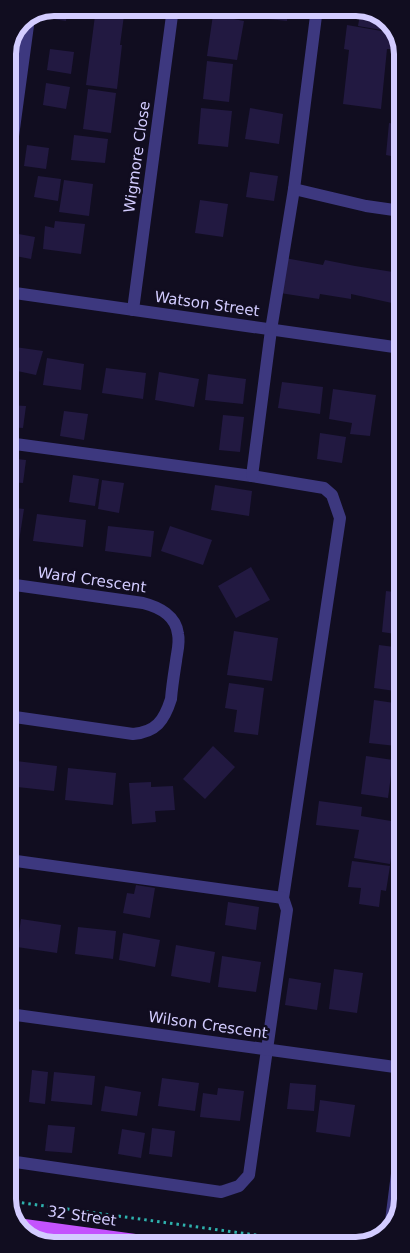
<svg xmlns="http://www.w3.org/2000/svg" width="410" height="1253" viewBox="0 0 410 1253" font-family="'DejaVu Sans',sans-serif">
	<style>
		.building { fill: #221941 }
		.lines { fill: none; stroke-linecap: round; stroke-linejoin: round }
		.path { stroke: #2eb1ad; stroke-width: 3; stroke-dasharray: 2.5 4; stroke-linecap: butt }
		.minor { stroke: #3d387f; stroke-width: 12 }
		.major { stroke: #c453fe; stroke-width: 12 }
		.labels { text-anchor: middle; stroke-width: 5; stroke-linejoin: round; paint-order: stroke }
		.street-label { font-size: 15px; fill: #d3ccff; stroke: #110d20 }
		.rim { fill: none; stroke: #d3ccff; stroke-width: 6 }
	</style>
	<rect width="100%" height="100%" fill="#110d20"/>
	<g class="building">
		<polygon points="54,8 68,8 66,21 41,17 42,12"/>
		<polygon points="96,8 125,8 120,45 122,45 117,89 86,85"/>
		<polygon points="223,8 250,8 250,13 223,10"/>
		<polygon points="260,8 288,8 287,21 259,18"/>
		<polygon points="361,8 387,19 394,32 358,26"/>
		<polygon points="213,15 244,21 237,60 207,56"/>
		<polygon points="347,25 393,33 392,49 387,49 381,109 343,104 349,50 344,49"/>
		<polygon points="50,49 74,52 71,74 47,70"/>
		<polygon points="207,61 233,64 229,102 203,99"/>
		<polygon points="46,83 70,87 66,109 43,105"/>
		<polygon points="88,89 116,93 111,133 83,129"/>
		<polygon points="201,108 232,111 228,147 198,144"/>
		<polygon points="250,108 283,114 279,144 245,139"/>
		<polygon points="389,123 401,125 401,158 386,155"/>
		<polygon points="74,135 108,139 105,163 71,160"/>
		<polygon points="27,145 49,148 46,169 24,166"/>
		<polygon points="250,172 278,176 274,201 246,197"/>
		<polygon points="38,176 61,179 58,201 34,197"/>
		<polygon points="64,180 93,184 89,216 59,212"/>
		<polygon points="200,200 228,204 223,237 195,233"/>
		<polygon points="55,221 85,224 81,254 43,249 45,226 54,228"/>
		<polygon points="13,233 35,237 31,259 10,255"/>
		<polygon points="285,258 323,265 325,260 355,266 393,272 392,278 401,279 401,305 351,294 351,299 320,294 319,299 280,293"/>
		<polygon points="8,346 43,351 36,375 8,369"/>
		<polygon points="47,358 84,364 81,390 43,385"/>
		<polygon points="106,368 146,373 143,399 102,393"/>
		<polygon points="159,372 199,379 194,407 155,400"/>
		<polygon points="208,374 246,379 243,404 205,400"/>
		<polygon points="282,382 323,387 320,414 278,408"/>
		<polygon points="333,389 376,395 370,436 350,434 352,423 329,419"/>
		<polygon points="8,405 26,406 23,428 8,427"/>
		<polygon points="64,411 88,414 84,440 60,436"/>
		<polygon points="223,415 244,417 240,452 219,450"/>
		<polygon points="320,433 346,437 342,463 317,459"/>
		<polygon points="8,458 26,460 23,483 8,482"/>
		<polygon points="73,475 99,479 95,506 69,502"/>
		<polygon points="102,480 124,483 119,513 98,509"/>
		<polygon points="215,485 252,491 249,516 211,510"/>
		<polygon points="8,507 24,509 19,541 8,539"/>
		<polygon points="37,514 86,520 83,547 33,541"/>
		<polygon points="108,526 154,531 151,557 105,551"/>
		<polygon points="170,526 212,540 203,565 161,551"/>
		<polygon points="401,534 402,534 402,578 394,577"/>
		<polygon points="251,567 270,600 236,618 218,586"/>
		<polygon points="386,591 402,593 402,635 382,632"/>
		<polygon points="234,631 278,638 272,681 227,675"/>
		<polygon points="379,645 402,648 402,692 374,688"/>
		<polygon points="229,683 264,688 258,735 234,732 237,710 225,708"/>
		<polygon points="374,700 401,704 396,746 369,743"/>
		<polygon points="213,746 235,767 205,799 183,779"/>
		<polygon points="366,756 393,760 388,798 361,794"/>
		<polygon points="8,760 57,766 54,791 8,786"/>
		<polygon points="68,768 116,773 113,805 65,800"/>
		<polygon points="151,782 151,787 173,786 175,810 155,811 156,822 132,824 129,783"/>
		<polygon points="319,801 362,807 361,816 397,822 390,864 354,858 359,830 316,825"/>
		<polygon points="352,861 390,866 386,891 381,890 379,907 359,904 361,888 348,887"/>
		<polygon points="136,885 155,888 150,918 123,913 127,893 134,894"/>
		<polygon points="228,902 259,907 256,930 225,925"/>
		<polygon points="21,919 61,925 57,953 17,947"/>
		<polygon points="78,927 116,931 113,959 75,954"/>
		<polygon points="123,933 160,940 155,967 119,960"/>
		<polygon points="176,945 215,952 210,983 171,976"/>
		<polygon points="222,956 261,962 256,992 218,987"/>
		<polygon points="334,969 363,973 357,1013 329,1009"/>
		<polygon points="289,978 321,983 317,1010 285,1005"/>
		<polygon points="32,1070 48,1072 45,1104 29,1102"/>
		<polygon points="54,1072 95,1076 92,1105 51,1101"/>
		<polygon points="162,1078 199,1083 195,1111 158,1106"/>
		<polygon points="290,1083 316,1085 314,1111 287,1109"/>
		<polygon points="105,1086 141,1092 137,1116 101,1111"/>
		<polygon points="218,1088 244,1091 240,1121 200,1117 203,1093 217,1095"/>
		<polygon points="320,1100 355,1105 350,1137 316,1132"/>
		<polygon points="48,1125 75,1127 72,1153 45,1151"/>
		<polygon points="152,1128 175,1131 172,1157 149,1154"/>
		<polygon points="122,1129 145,1133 141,1158 118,1154"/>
	</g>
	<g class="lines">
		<g class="path">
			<polyline points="9,1201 321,1244"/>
			<polyline points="328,1244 336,1243 351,1239 357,1244"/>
		</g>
		<g class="minor">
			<polyline points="8,173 29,18"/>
			<polyline points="294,189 366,206 401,211"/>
			<polyline points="8,292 401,348"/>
			<polyline points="133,310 173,8"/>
			<polyline points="8,443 252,476 324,488 332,495 340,518 283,898 287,910 249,1175 239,1186 221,1192 9,1161"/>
			<polyline points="252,476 271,330 294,189 317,8"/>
			<path d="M8,584L143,603C159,607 176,616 178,634C180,643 177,652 176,661C174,674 172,686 171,699C164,721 156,732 133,734L8,716"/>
			<polyline points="9,860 283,898"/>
			<polyline points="9,1014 402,1068"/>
			<polyline points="390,1229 402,1134"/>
		</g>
		<polyline class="major" points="17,1224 172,1245"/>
	</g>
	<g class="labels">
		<g class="street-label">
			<text transform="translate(137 157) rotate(-82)" y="5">Wigmore Close</text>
			<text transform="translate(207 304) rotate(8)" y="5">Watson Street</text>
			<text transform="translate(92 580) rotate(8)" y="5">Ward Crescent</text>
			<text transform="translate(208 1025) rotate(8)" y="5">Wilson Crescent</text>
			<text transform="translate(82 1216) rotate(8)" y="5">32 Street</text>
		</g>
	</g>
	<path d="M0 0H410V1253H0ZM54 16H356A38 38 0 0 1 394 54V1199A38 38 0 0 1 356 1237H54A38 38 0 0 1 16 1199V54A38 38 0 0 1 54 16Z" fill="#110d20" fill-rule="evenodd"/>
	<path class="rim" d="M54 16H356A38 38 0 0 1 394 54V1199A38 38 0 0 1 356 1237H54A38 38 0 0 1 16 1199V54A38 38 0 0 1 54 16Z"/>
</svg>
